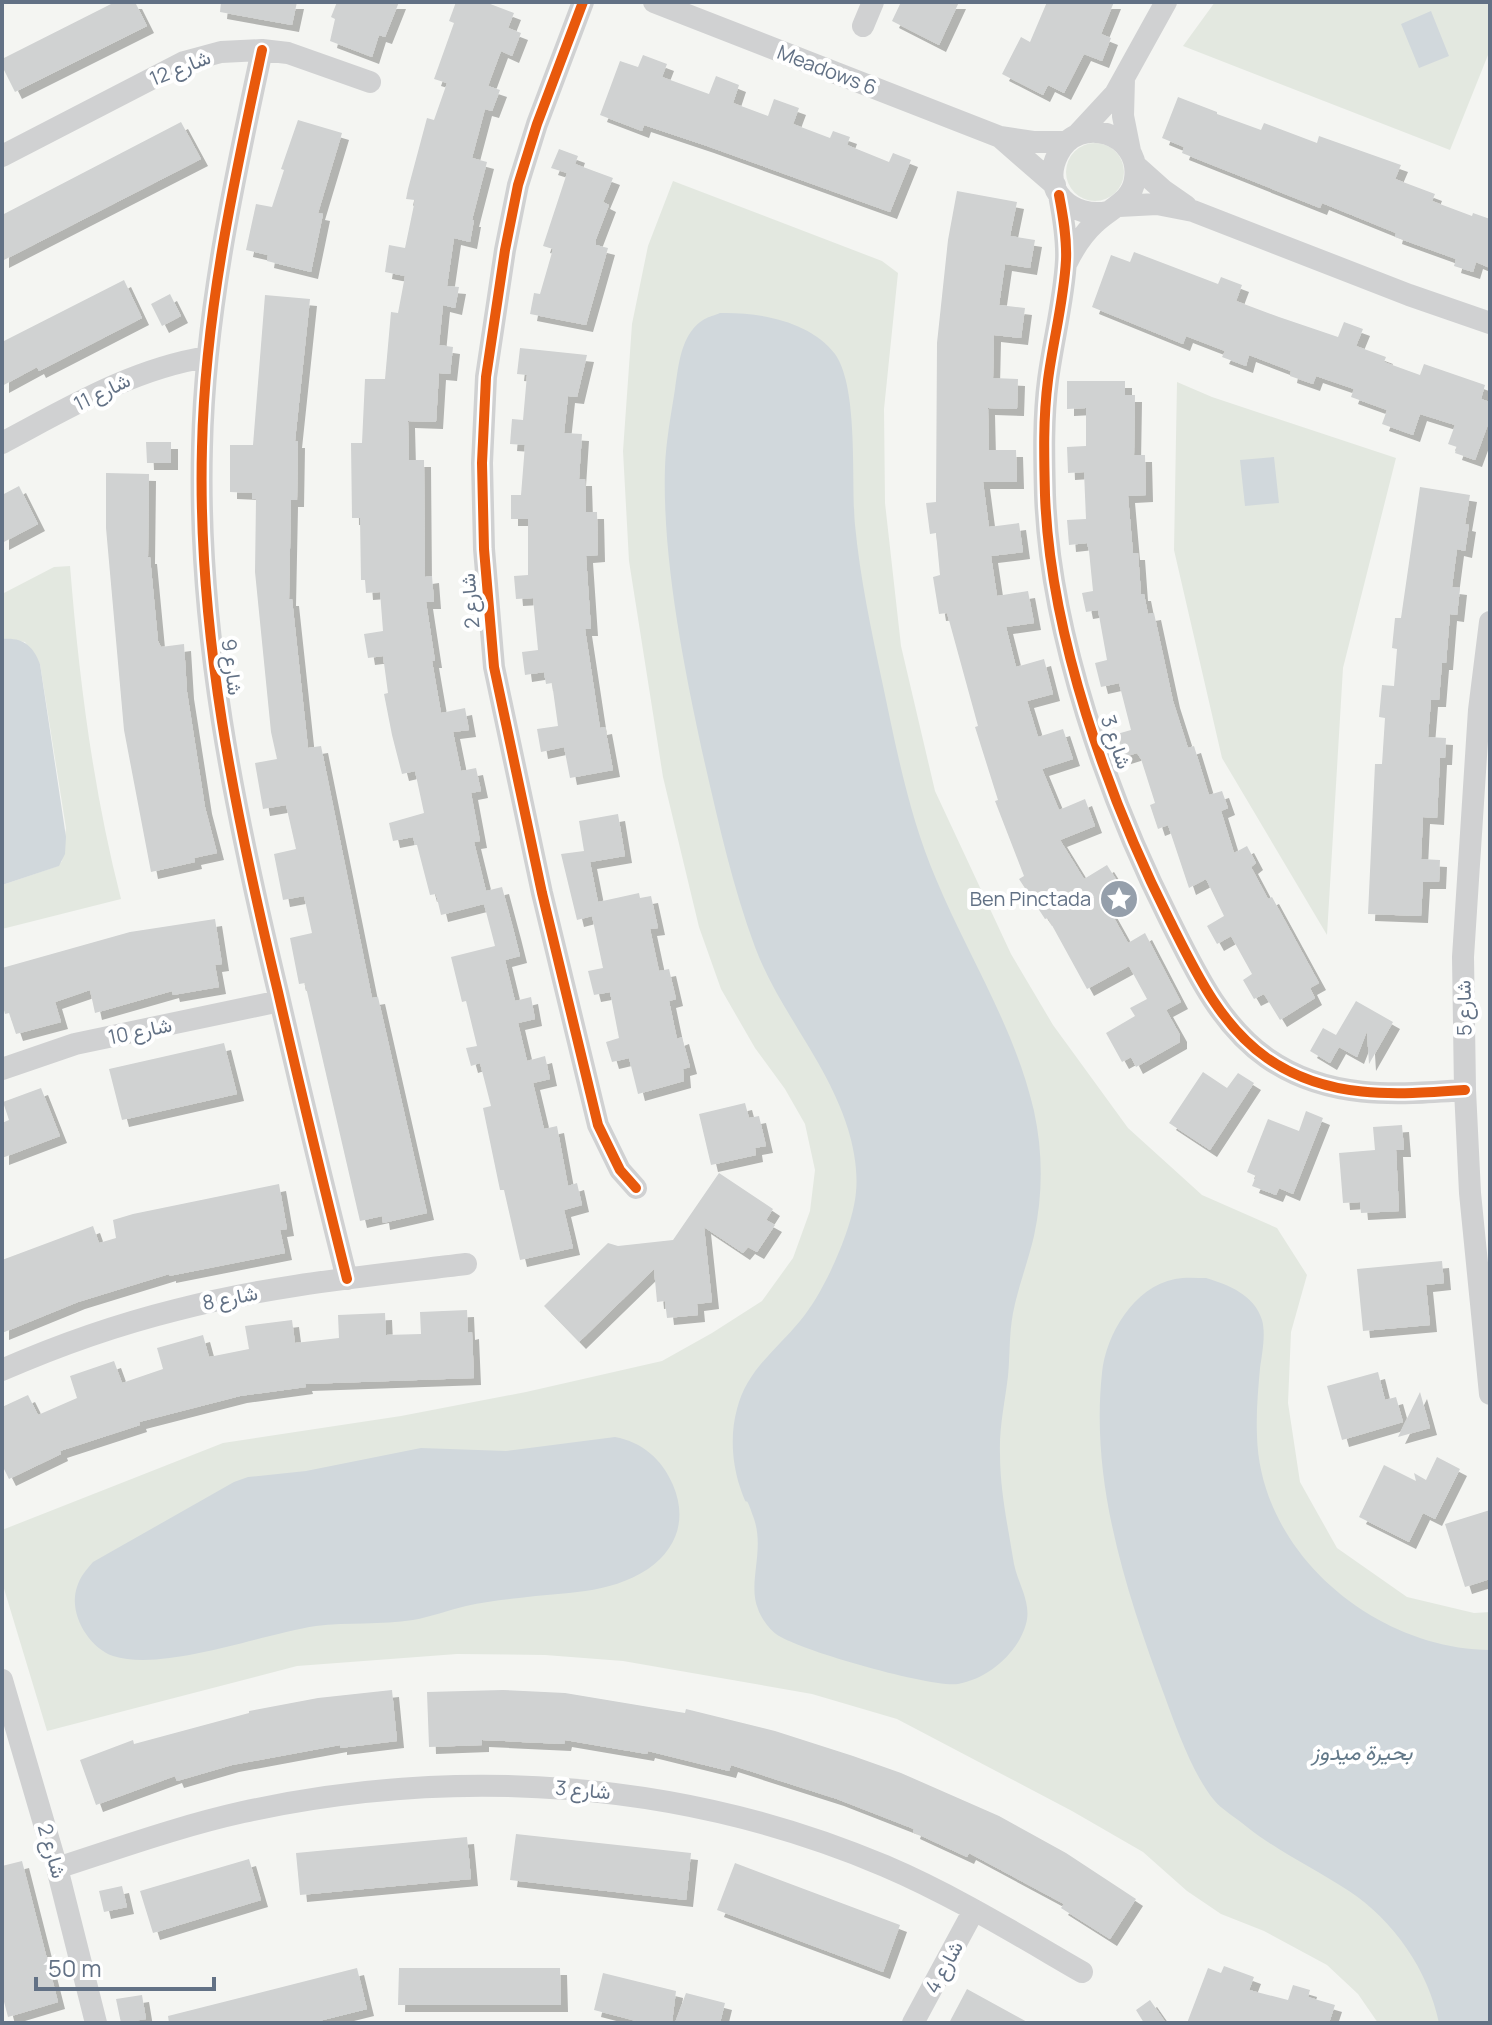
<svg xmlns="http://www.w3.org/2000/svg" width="1492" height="2025" viewBox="0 0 1492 2025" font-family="Manrope,Vazirmatn,sans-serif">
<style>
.green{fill:#e3e8e0}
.water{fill:#d1d8dc}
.building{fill:#d0d2d2;filter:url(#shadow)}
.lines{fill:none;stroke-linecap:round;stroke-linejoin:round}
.minor{stroke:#d0d1d2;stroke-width:22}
.cycleway-casing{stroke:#fff;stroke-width:15}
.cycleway{stroke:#e8590c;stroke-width:10}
.labels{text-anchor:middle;stroke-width:8;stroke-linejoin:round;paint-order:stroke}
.street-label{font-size:20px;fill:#627185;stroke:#fff}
.poi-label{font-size:20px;fill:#627185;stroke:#fff;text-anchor:end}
.water-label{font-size:22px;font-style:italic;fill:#637989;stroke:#fff}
</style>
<defs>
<filter id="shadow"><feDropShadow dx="7" dy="7" stdDeviation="0" flood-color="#0004"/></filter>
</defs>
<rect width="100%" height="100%" fill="#f4f5f2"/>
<path class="green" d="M1215 2H1490V50L1450 150 1183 46Z
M1066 172a29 29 0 1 1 58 0a29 29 0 1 1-58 0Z
M673 181 882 261 898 273 884 409 885 503 901 646 935 791 1011 954 1053 1025 1128 1128 1202 1195 1277 1228 1307 1275 1291 1332 1288 1403 1300 1482 1337 1548 1407 1597 1474 1613 1490 1612V2023H1378L1358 1994 1327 1965 1264 1931 1221 1914 1187 1891 1143 1852 1072 1811 897 1719 812 1694 623 1661 545 1655 457 1654 297 1666 47 1731 2 1582V1530L223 1443 401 1416 526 1392 662 1361 712 1333 762 1301 793 1258 810 1211 815 1170 805 1124 785 1089 755 1048 721 989 699 927 663 777 629 561 623 451 632 324 648 246Z
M1177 382 1212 397 1396 458 1343 668 1327 935 1222 758 1174 550Z
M70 566C79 678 93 790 121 899L2 929V885L58 866 62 861 66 828 40 664 25 642 2 639V594L54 567Z"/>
<path class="water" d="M1431 11 1449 56 1419 68 1401 24Z
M720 313C759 312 810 321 835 354 859 388 851 481 855 525 860 577 871 629 882 681 896 747 909 816 936 879 968 956 1015 1028 1034 1111 1043 1153 1043 1194 1034 1236 1028 1262 1018 1287 1013 1313 1009 1334 1010 1355 1008 1376 1005 1402 999 1427 1000 1454 1000 1491 1008 1527 1014 1564 1018 1584 1032 1603 1026 1624 1018 1653 988 1679 958 1684 932 1688 797 1650 776 1634 769 1629 761 1618 758 1609 747 1583 766 1549 753 1516 743 1486 750 1517 740 1487 732 1463 730 1434 737 1409 747 1370 776 1350 800 1321 824 1293 853 1228 856 1192 858 1171 854 1149 848 1129 828 1063 779 1011 755 947 733 888 719 825 705 764 685 673 662 560 665 467 666 441 671 415 675 389 678 369 680 345 693 329 703 318 707 318 720 313Z
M1274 457 1279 503 1245 506 1240 460Z
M2 639C22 637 33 645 40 664L66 837 65 854 59 866 2 885Z
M1206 1278C1228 1285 1254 1294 1262 1320 1266 1334 1262 1354 1260 1368 1258 1391 1256 1413 1257 1436 1260 1554 1376 1649 1490 1650V2023H1439C1428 1970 1394 1921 1349 1891 1315 1869 1279 1852 1247 1827 1237 1818 1222 1810 1214 1800 1193 1775 1176 1727 1165 1697 1127 1594 1090 1484 1102 1373 1106 1334 1134 1287 1175 1279 1185 1277 1196 1278 1206 1278Z
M615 1437C642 1442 662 1459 673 1485 687 1518 678 1548 648 1569 608 1595 564 1592 519 1598 501 1600 483 1602 466 1606 448 1610 431 1617 413 1620 381 1625 348 1622 316 1626 262 1634 164 1672 113 1656 88 1647 68 1613 77 1587 80 1577 86 1570 93 1562L234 1482 248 1477 306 1471 421 1448 506 1451Z"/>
<path class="building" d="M115 2H135L147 26 15 92 2 66V59Z
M221 2H297L292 25 220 12Z
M337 2H399L385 37 379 35 372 57 330 41 335 19 331 17Z
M456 2H485L514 13 508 28 521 33 512 56 501 51 488 86 500 90 492 111 485 109 472 158 487 162 472 220H474L470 242 454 238 447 286 459 287 455 308 443 305 439 345 453 347 450 374 439 373 436 422 408 421 409 460H424L425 577 432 576 434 602H426L435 661H432L441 713 465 708 469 730 453 732 461 771 476 768 481 791 471 793 480 841 474 842 486 891 502 887 514 932 520 956 505 960 515 1001 531 997 535 1019 518 1023 527 1061 545 1056 550 1079 533 1083 544 1129 557 1126 568 1186 577 1183 582 1205 564 1210 573 1248 520 1260 504 1190H500L483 1108 491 1106 480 1063 471 1066 466 1048 477 1046 466 1001 462 1002 451 957 495 946 484 904 441 915 436 894 430 895 417 845H415L413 837 393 841 389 823 424 813 415 771 402 774 392 735 384 694 388 693 383 656 368 658 364 634 383 631 380 592 366 593 365 580H361L360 518H352L351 443H362L365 379H385L391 312 398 313 405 276 385 272 389 245 405 248 415 200 406 199 408 189 427 118 434 120 447 83 434 79 454 23 449 21Z
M901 2H959L939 45 892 21Z
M1047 2H1114L1101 34 1111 38 1102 61 1084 54 1064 93 1048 85 1043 95 1002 74 1021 37 1030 42Z
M643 55 667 64 662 77 709 94 716 76 739 85 733 103 768 116 774 99 799 108 793 124 830 138 833 131 850 137 847 145 889 162 893 153 911 160 890 212 707 146 644 125 642 131 600 115 620 61 638 67Z
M1178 97 1217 112V114L1261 130 1264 123 1317 143 1319 136 1401 165 1395 179 1435 194 1432 201 1472 216 1473 213 1490 219V268L1476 262 1473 272 1454 266 1456 259 1395 237 1396 233 1322 203 1320 208 1182 153 1184 147 1162 138Z
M298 120 342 133 318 213 323 214 311 272 267 261 268 255 246 250 256 204 272 207 284 170 281 169Z
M181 122 201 159 2 261V215Z
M559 149 578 156 575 164 613 178 603 202 609 205 596 239V245L608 248 586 325 530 314 534 293 540 294 553 249 543 246 567 173 551 168Z
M957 191 1017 202 1010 236 1035 240 1030 268 1005 264 999 305 1025 308 1021 338 994 335 993 378 1018 379 1017 409 988 408 989 450H1016L1017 482H983L989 527 1019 523 1023 552 991 556 997 596 1028 591 1034 623 1006 627 1016 667 1044 659 1053 694 1027 701 1038 737 1063 729 1073 759 1042 769 1059 810 1085 799 1095 826 1060 840 1084 879 1107 865 1122 889 1104 900 1128 943 1145 933 1181 1002 1166 1010 1180 1035V1042L1136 1067 1131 1057 1122 1062 1106 1033 1135 1016 1130 1008 1147 999 1129 966 1087 989 1048 918 1045 919 1019 879 1024 876 995 801 998 800 975 727 978 726 947 613 939 614 933 577 940 575 936 533 930 534 926 503 936 502 937 343 948 240Z
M1134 252 1218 284 1221 277 1242 285 1236 301 1279 317 1338 337 1344 322 1363 329 1356 346 1386 357 1384 362 1420 375 1424 364 1485 385 1481 399 1490 402V419L1475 460 1455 453 1457 447 1448 444 1455 425 1420 414 1413 435 1382 424 1387 410 1351 397 1354 389 1316 376 1313 384 1290 376 1291 371 1249 355 1246 366 1222 357 1225 351 1186 336 1183 344 1092 307 1111 255 1130 262Z
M124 280 142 318 39 371 37 367 2 386V342Z
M170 294 181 316 162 326 151 304Z
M265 295 310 299 295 441H298L297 500H291L289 599H292L308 748 321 746 372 998 378 997 427 1213 383 1223 382 1216 360 1221 305 983 299 984 290 938 312 933 304 896 283 900 274 854 296 849 286 805 263 809 255 763 277 759 271 732 255 572 256 499H252V493L230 492V445H253Z
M520 348 587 355 577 397 568 396 564 433 582 434 579 479H585L586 512H597L598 555 586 556 591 629H585L600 728 605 727 613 770 570 778 564 747 541 752 537 729 558 726 552 683 546 684 544 672 525 675 522 652 538 650 533 598 516 599 514 576 528 575V519H511V495H521L525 445 510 444 512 419 523 420 527 375 517 374Z
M1067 381H1125V395H1135L1134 455H1145L1146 495 1128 496 1133 553H1138L1141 594H1144L1148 614 1154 613 1173 701 1188 748 1194 746 1209 795 1222 791 1228 808 1221 811 1234 853 1247 846 1256 863 1251 867 1268 899 1272 897 1319 983 1310 988 1315 998 1280 1020 1264 994 1254 999 1243 980 1252 974 1231 936 1217 944 1207 926 1224 916 1206 879 1189 888 1168 825 1158 829 1150 805 1155 803 1141 759 1137 753 1124 757 1117 734 1131 730 1119 683 1101 687 1095 663 1107 660 1098 610 1086 612 1082 593 1093 591 1089 551 1087 543 1069 545 1067 520 1086 519 1084 472 1068 473 1067 447 1086 446V408L1067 409Z
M146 442H171V463H147Z
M106 473 149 474 148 557H150L158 641 161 647 184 644 187 692 205 807 217 853 194 858 195 862 151 872 124 730 106 528Z
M19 486 38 524 2 543V495Z
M1420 487 1470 495 1465 524 1469 525 1465 551 1457 549 1452 587 1460 588 1457 615 1450 614 1446 663H1442L1439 700H1431L1428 737 1446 738 1445 758H1440L1437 818 1423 817 1421 859 1440 860 1439 882H1423L1421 916 1368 914 1375 764H1382L1385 718 1379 717 1382 685 1394 686 1397 649 1392 648 1395 618H1401Z
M618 814 625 856 590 862 598 902 639 893 640 898 651 896 658 928 650 929 659 971 669 969 676 999 669 1001 677 1039 682 1037 690 1067 683 1069 684 1081 638 1094 629 1058 612 1062 606 1042 619 1038 610 992 594 995 588 971 603 968 592 916 577 920 561 854 584 851 579 821Z
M215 919 222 964 215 965 219 987 173 995 172 991 95 1013 90 990 55 1002 61 1022 16 1034 9 1013 5 1014 2 1002V968L130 932Z
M1356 1001 1393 1022 1369 1064 1367 1031 1357 1057 1339 1047 1330 1063 1310 1051 1323 1028 1336 1035Z
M224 1043 237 1094 122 1120 109 1069Z
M1203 1072 1227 1088 1238 1073 1254 1083 1210 1150 1169 1123Z
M41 1088 60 1136 2 1158V1123L9 1120 3 1102Z
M745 1103 749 1118 759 1116 766 1146 755 1148 756 1155 711 1165 699 1114Z
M1306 1111 1323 1118 1293 1194 1279 1188 1276 1195 1252 1186 1256 1176 1247 1172 1268 1119 1299 1131Z
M1402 1125 1404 1150H1396L1399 1211 1361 1213 1360 1202 1343 1203 1339 1153 1375 1150 1373 1127Z
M719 1173 773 1209 766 1220 775 1225 757 1252 748 1247 743 1253 704 1227 712 1302 697 1304 698 1315 667 1318 665 1301 657 1302 654 1269 579 1342 544 1306 608 1243 618 1246 673 1240Z
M279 1184 287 1229 280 1230 285 1253 169 1276V1274L78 1302 2 1333V1260L93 1226 99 1243 116 1238 113 1220 133 1214Z
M1442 1261 1444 1283 1426 1285 1430 1325 1363 1331 1357 1269Z
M467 1310 468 1333 472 1332 474 1378 305 1384 306 1387 240 1396 139 1422 140 1425 60 1451 61 1454 9 1479 2 1465V1407L28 1395 38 1415 77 1398 70 1376 114 1361 122 1383 163 1369 157 1348 203 1335 209 1357 249 1349 245 1326 292 1320 295 1343 339 1338 338 1315 385 1313 386 1335 421 1334 420 1312Z
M1378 1372 1385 1400 1396 1397 1403 1422 1342 1440 1327 1386Z
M1420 1392 1430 1428 1398 1437Z
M1437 1457 1460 1469 1435 1519 1423 1513 1409 1542 1359 1517 1384 1465 1416 1481 1414 1473 1426 1480Z
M1490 1510V1579L1465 1587 1445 1524Z
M392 1690 397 1741 340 1748V1745L232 1765 177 1781 175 1776 96 1805 80 1760 133 1740 134 1744 249 1713V1711L318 1698Z
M503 1690 565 1693 685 1713 686 1709 775 1731 853 1756 901 1773 999 1816 1066 1853 1136 1899 1110 1939 1061 1908 1064 1904 969 1853 967 1857 913 1832 914 1829 837 1799 731 1765 729 1771 648 1751 647 1754 565 1740 564 1744 482 1740V1745L429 1747 427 1692Z
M516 1834 691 1853 686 1900 510 1880Z
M467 1837 471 1879 300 1895 296 1853Z
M249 1859 261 1900 153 1933 140 1891Z
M22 1861 58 2002 8 2017 2 1994V1866Z
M735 1863 900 1925 883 1972 717 1910Z
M122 1886 127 1907 104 1912 99 1891Z
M1224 1966 1254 1977 1249 1990 1288 2000 1293 1985 1310 1990 1308 1997 1335 2005 1329 2023H1187L1208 1968 1221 1973Z
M357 1968 367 2009 311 2023H169L168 2016Z
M399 1968H560L561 2005H398Z
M603 1973 676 1991 672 2023H644L594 2010Z
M967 1989 1029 2023H949Z
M686 1993 725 2003 720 2023H675Z
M142 1995 146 2019 121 2023 116 1999Z
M1150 2000 1166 2023H1144L1136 2010Z"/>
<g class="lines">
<path class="minor" d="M583 2 537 124 518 185 505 250 486 377 482 463 484 549 494 667 542 893 598 1125 620 1170 636 1188
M654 2 1000 137 1033 142H1066
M863 26 873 2
M262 50C234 181 205 312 202 447 197 632 235 813 278 992 300 1088 323 1183 347 1279
M1124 79 1123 116 1130 151
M1077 135 1115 94 1166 2
M1001 138 1055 185
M2 156 184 62 221 52 262 50 288 53 370 82
M1135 165 1163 190 1186 206
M1059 195C1063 216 1067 238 1066 260 1064 300 1053 341 1048 380 1043 418 1044 457 1045 495 1050 634 1108 798 1170 921 1195 971 1220 1025 1267 1058 1327 1100 1395 1095 1465 1090
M1119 206 1157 204 1193 211 1409 295 1490 323
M1067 262C1074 248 1083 234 1095 223 1110 208 1132 202 1135 179 1142 133 1078 113 1058 154 1039 191 1073 219 1108 212
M2 443C68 408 132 369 207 357
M1490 622 1479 710 1463 957 1465 1090 1470 1193 1490 1394
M2 1069 75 1044 280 1001
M2 1370C59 1345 116 1325 176 1310 271 1285 369 1276 466 1264
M2 1680 57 1868 96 2023
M57 1868C119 1848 180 1826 243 1812 457 1765 682 1780 885 1866 953 1895 1018 1935 1082 1972
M913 2023 974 1910"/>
<g class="cycleway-casing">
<path id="cycleway" d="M583 2 537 124 518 185 505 250 486 377 482 463 484 549 494 667 542 893 598 1125 620 1170 636 1188
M262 50C234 181 205 312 202 447 197 632 235 813 278 992 300 1088 323 1183 347 1279
M1059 195C1063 216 1067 238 1066 260 1064 300 1053 341 1048 380 1043 418 1044 457 1045 495 1050 634 1108 798 1170 921 1195 971 1220 1025 1267 1058 1327 1100 1395 1095 1465 1090"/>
</g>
<use href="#cycleway" class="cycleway"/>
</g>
<defs>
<g id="sight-disc" transform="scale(2)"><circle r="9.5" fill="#959fab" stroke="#fff"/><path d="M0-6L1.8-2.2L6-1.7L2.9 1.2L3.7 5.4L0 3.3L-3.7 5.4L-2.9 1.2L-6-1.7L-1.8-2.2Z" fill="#fff"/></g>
</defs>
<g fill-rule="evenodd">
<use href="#sight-disc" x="1119" y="899"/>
</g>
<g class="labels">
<g class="street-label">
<text transform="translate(180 68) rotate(-22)" y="7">شارع 12</text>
<text transform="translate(827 70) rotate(21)" y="7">Meadows 6</text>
<text transform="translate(102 392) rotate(-26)" y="7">شارع 11</text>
<text transform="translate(470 601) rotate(-95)" y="7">شارع 2</text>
<text transform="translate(232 667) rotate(83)" y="7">شارع 9</text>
<text transform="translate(1116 742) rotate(71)" y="7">شارع 3</text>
<text transform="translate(1464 1008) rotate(-91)" y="7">شارع 5</text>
<text transform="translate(140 1031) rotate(-12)" y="7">شارع 10</text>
<text transform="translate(230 1298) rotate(-11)" y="7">شارع 8</text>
<text transform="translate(583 1790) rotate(5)" y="7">شارع 3</text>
<text transform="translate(52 1851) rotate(74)" y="7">شارع 2</text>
<text transform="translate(944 1967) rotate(-61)" y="7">شارع 4</text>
</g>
<g class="poi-label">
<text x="1091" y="906">Ben Pinctada</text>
</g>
<g class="water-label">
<text x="1362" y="1760">بحيرة ميدوز</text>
</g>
</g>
<rect width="1492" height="2025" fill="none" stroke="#627185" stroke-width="8"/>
<path d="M36 1977v12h178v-12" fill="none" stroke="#627185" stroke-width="4"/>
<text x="48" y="1977" font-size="24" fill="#627185" stroke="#ffffff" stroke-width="6" paint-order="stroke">50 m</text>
</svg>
